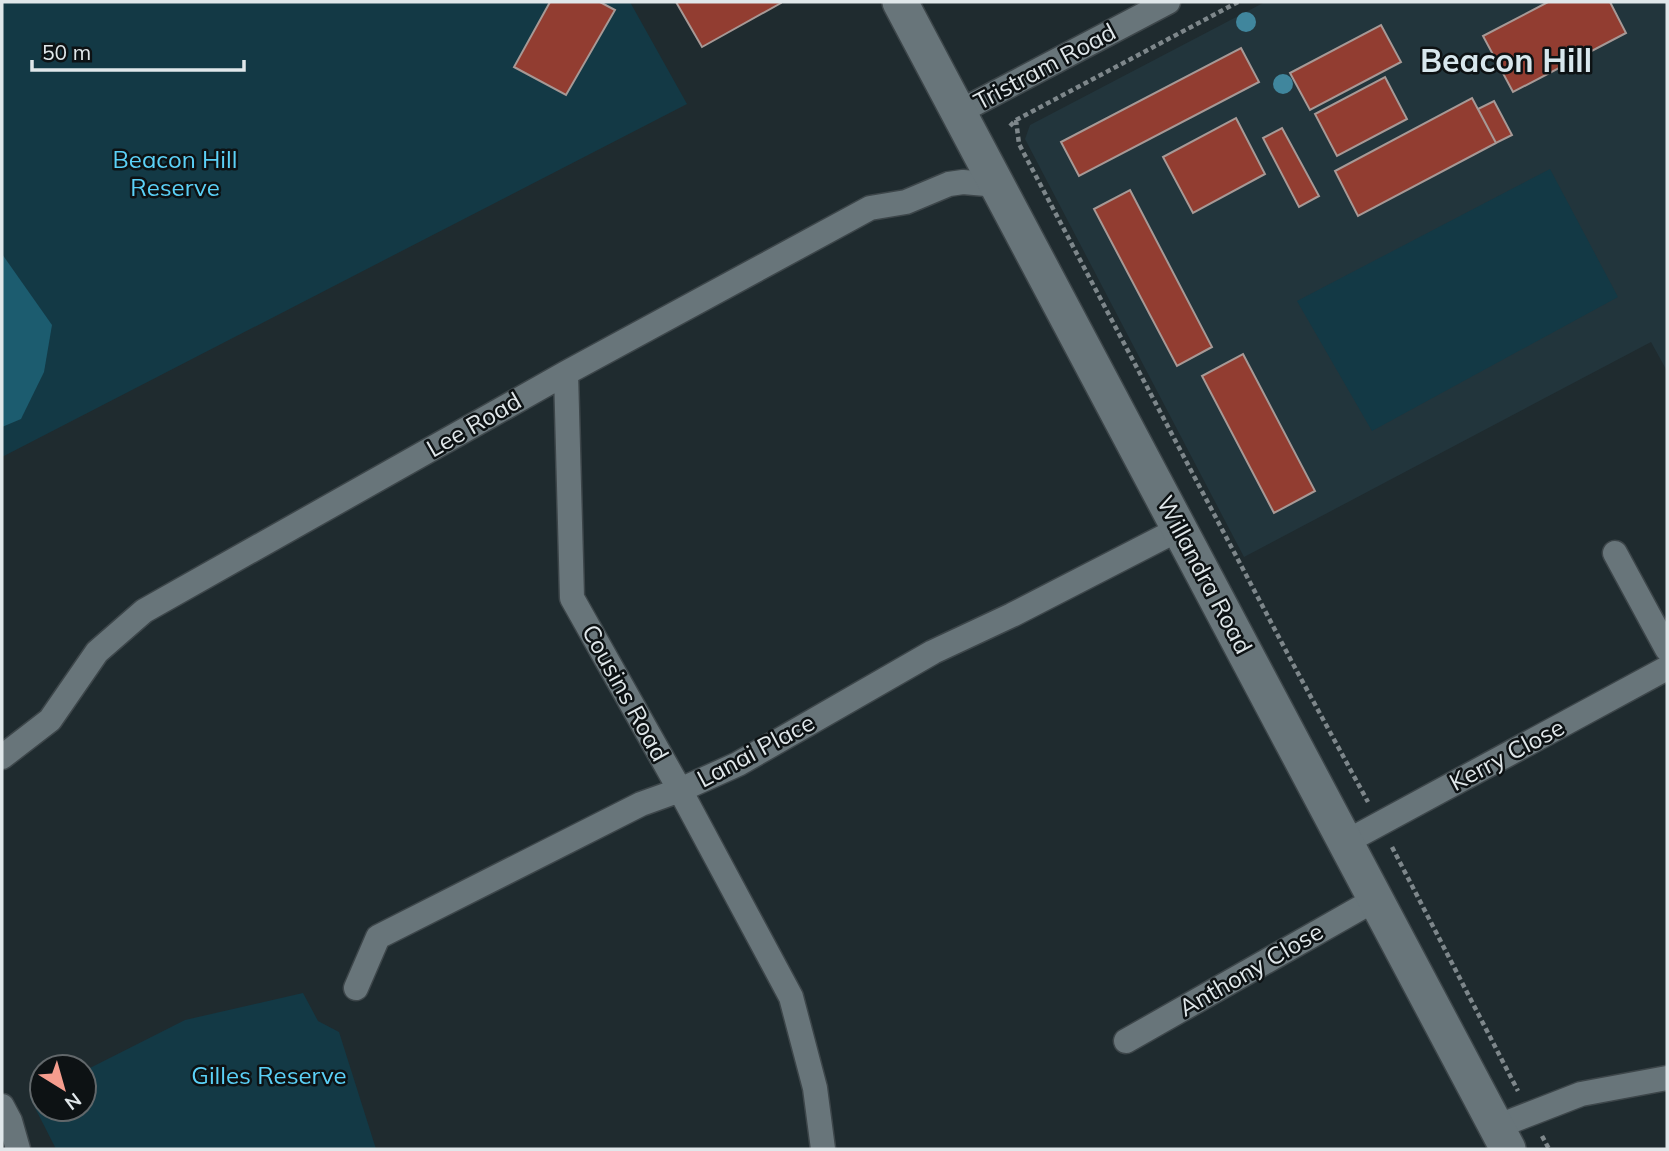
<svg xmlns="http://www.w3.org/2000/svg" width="1669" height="1151" viewBox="0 0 1669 1151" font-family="Mulish,sans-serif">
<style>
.built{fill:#22353c}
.green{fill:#133945}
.forest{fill:#1c5c6f}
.building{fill:#923d31;stroke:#a79996;stroke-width:2}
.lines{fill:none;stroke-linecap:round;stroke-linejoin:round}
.minor-casing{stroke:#3d464a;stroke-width:27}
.secondary-casing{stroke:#3d464a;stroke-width:38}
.path{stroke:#7e878b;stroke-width:4.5;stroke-dasharray:5 3.5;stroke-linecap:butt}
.minor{stroke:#68757a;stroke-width:24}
.secondary{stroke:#68757a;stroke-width:35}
.tree{fill:#40869d}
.labels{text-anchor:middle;stroke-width:5;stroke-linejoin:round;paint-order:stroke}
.street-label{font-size:24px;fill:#e0e7ea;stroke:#0d1214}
.park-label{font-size:24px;fill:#5bd1f7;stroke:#0d1214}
.district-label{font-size:32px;font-weight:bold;fill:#d8e7ed;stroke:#0d1214}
</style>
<rect width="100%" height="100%" fill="#1f2b2f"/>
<path class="built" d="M1265 2H1667V371L1651 342 1244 557 1025 139 1030 125Z"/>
<path class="green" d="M2 2H630L687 104 2 457Z
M1550 169 1618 297 1372 431 1297 301Z
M303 993 318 1021 339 1032 376 1149H56L30 1098 42 1092V1109H84V1071L185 1020Z"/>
<path class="forest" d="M2 254 52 325 44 372 21 419 2 427Z"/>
<path class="building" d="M550 2H600L615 10 566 95 514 67Z
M676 2H781V3L702 47Z
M1548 2H1610L1626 33 1513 92 1483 36Z
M1381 25 1401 62 1310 110 1290 73Z
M1241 48 1259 82 1079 176 1061 142Z
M1385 77 1407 119 1337 156 1315 114Z
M1472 98 1496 143 1358 216 1335 171Z
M1494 101 1512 135 1496 143 1478 109Z
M1236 118 1265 174 1193 213 1163 157Z
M1282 128 1319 196 1299 207 1263 138Z
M1130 190 1212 347 1177 366 1094 209Z
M1243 354 1315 491 1274 513 1202 376Z"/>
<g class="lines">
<g class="minor-casing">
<path id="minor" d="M959 112 1168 2
M566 373 572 598 680 790 791 997 815 1088 823 1149
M1615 553 1667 649
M2 757 50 720 97 652 144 611 566 373 870 208 906 202 949 184 963 182 998 185
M1346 842 1667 668
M356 988 378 937 641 804 680 790 738 764 933 652 1012 615 1179 529
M1126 1041 1376 899
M2 1106 10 1121 18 1149
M1496 1127 1581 1094 1667 1078"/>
</g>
<g class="secondary-casing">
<path id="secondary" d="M900 2 1508 1149"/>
</g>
<path class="path" d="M1016 120 1019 144 1293 664 1368 802
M1010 126 1016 120 1238 2
M1392 847 1518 1091
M1542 1136 1549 1149"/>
<use href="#minor" class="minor"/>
<use href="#secondary" class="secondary"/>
</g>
<g class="tree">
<circle cx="1246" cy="22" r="10"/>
<circle cx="1283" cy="84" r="10"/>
</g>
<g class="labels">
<g class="street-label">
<text transform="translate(1045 67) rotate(-28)" y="8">Tristram Road</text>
<text transform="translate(474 425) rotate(-30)" y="8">Lee Road</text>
<text transform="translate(1204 575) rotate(62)" y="8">Willandra Road</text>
<text transform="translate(625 693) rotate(61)" y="8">Cousins Road</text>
<text transform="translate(756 751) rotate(-28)" y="8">Lanai Place</text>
<text transform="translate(1507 755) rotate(-28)" y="8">Kerry Close</text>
<text transform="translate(1251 970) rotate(-30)" y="8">Anthony Close</text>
</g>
<g class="park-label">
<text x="175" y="168">Beacon Hill<tspan x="175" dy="28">Reserve</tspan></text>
<text x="269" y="1084">Gilles Reserve</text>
</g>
<g class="district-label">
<text x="1506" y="72">Beacon Hill</text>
</g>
</g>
<rect width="1669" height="1151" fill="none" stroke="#e0e7ea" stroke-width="7"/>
<g transform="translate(63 1088) rotate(143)"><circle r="33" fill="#0d1214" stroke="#61676a" stroke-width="2"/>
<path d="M0-5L12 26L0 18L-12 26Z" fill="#f59d8e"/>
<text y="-10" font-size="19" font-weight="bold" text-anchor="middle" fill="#e0e7ea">N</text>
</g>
<path d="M32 60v10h212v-10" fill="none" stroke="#e0e7ea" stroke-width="3.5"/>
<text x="42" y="60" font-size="21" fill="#e0e7ea" stroke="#0d1214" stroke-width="5" paint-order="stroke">50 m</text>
</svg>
